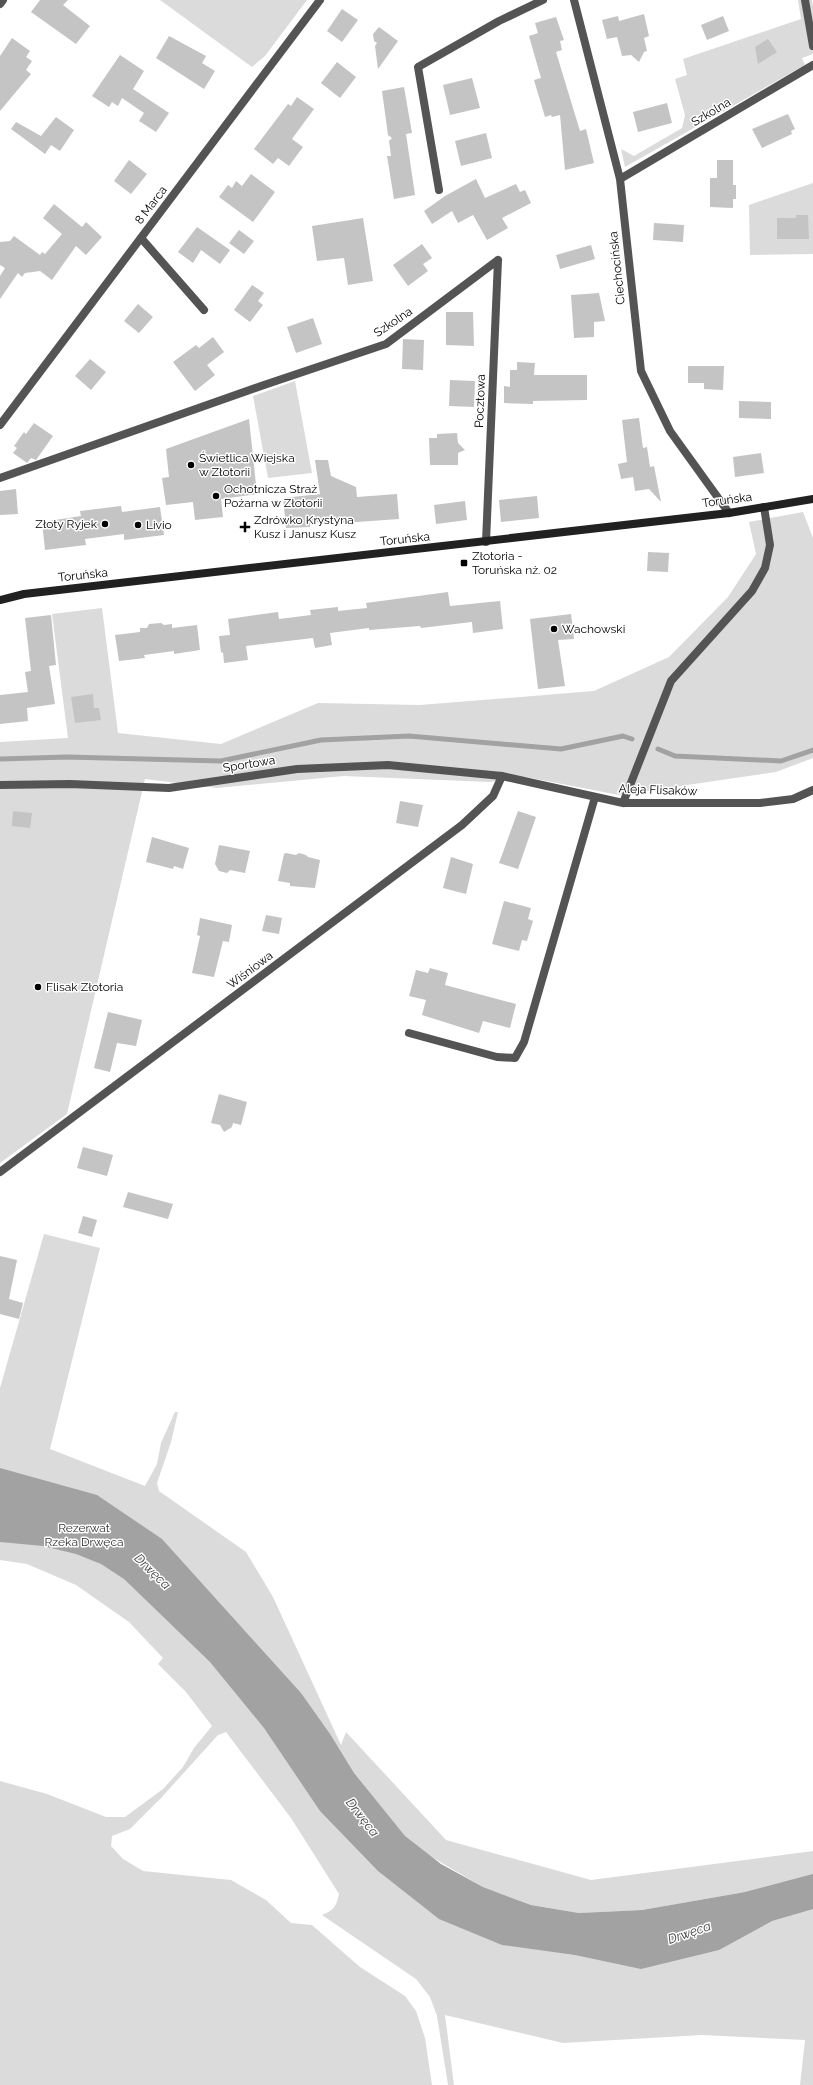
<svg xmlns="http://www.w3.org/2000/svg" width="813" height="2085" viewBox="0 0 813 2085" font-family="Raleway,sans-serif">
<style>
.green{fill:#dbdbdb;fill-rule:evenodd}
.water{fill:#a2a2a2}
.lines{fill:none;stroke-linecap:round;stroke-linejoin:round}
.stream{stroke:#a2a2a2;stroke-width:5}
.building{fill:#c4c4c4}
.minor{stroke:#545454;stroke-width:8}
.tertiary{stroke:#545454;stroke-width:8}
.secondary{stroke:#212121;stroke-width:8}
.poi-dot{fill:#000;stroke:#fff;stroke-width:1.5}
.labels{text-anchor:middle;stroke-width:3;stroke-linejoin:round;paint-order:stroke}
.street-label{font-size:12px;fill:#000;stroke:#fff}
.poi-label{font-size:12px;fill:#000;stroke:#fff;text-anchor:start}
.park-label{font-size:12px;fill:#323232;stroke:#fff}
.water-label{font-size:13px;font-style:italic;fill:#434343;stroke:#fff}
</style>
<rect width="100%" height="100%" fill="#fff"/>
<path class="green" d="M160 0H307L265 56 252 67Z
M798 0H812L813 7V54L802 58 805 65 625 167 621 149 634 156 682 128 685 115 675 79 687 75 683 59 801 19Z
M813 183V254L750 255 749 205Z
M295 381 312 473 268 478 253 396Z
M803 512 813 538V758L776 772 619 795 526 777 490 782 344 776 217 788 145 779 67 1114 0 1163V742L68 738 52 614 102 608 118 733 221 744 318 703 420 705 594 691 669 657 728 597 756 554 749 522Z
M44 1234 100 1248 50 1449 145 1486 157 1464 161 1443 175 1412H178L171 1442 157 1483 159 1491 246 1552 273 1597 341 1745 346 1732 446 1840 591 1880 813 1851V2085H800L805 2040 702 2035 563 2043 445 2015 454 2085H448L437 2016 430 1997 416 1979 322 1915C334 1910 336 1907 339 1894L291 1818 226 1732 218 1735 161 1798 130 1829 112 1836 111 1846 123 1859 143 1871 231 1880 266 1900 291 1923 312 1925 360 1967 405 1996 416 2011 425 2038 432 2085H0V1781L47 1794 106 1817H125L163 1789 183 1767 194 1748 212 1726 186 1692 158 1664 163 1658 129 1622 76 1585 27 1564 0 1560V1388ZM430 1856 483 1887 531 1905 579 1913 642 1910 745 1892 776 1884 622 1924 503 1908 462 1883Z"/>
<path class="water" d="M0 1468 97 1495 162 1539 301 1693 330 1734 354 1773 405 1836 441 1864 483 1887 531 1905 579 1913 642 1910 745 1892 813 1874V1909L772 1921 719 1950 641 1969 575 1955 502 1945 439 1919 378 1871 320 1811 264 1728 210 1662 124 1579 101 1564 76 1554 43 1546 0 1542Z"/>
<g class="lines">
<path class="stream" d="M658 749 675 756 781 761 813 750
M0 759 67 757 221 761 321 740 409 736 561 749 623 736 632 739"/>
</g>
<path class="building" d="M40 0H68L63 5 90 26 76 44 31 12Z
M342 9 358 20 342 42 327 31Z
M644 14 649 36 644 38 647 51 644 52 639 62 631 55 622 56 617 37 607 39 602 20 618 16 619 21Z
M723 16 729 31 707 40 701 25Z
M556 17 564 40 560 41 562 50 556 52 580 131 586 129 594 163 565 170 560 115 552 117 551 115 545 117 534 80 541 78 529 36 538 33 535 23Z
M379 27 398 41 378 69 375 46 377 43 374 41 373 34Z
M169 36 206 56 202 63 215 71 204 89 156 58Z
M12 38 30 51 26 57 32 61 26 70 31 74 0 111V56Z
M768 39 777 52 758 64 755 47Z
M120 55 144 71 133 89 169 113 156 132 139 121 144 113 122 98 118 106 112 102 109 107 92 96Z
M337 62 356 77 340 98 321 83Z
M472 78 480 108 450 115 443 85Z
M404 87 412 133 406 134 415 195 394 199 387 156H391L389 141 392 138 388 135 382 91Z
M297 97 314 109 292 139 303 147 289 166 278 158 273 164 254 149 288 104 291 106Z
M667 103 672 123 638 132 633 112Z
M788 114 795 129 791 131 792 134 762 148 752 129Z
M56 117 74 130 60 151 51 145 45 154 11 129 16 122 41 136Z
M486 133 492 158 461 166 455 141Z
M129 160 147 174 131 194 114 181Z
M717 160H733V185H736V199H733V208L710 207V178H717Z
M251 174 275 192 253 222 219 197 228 185 232 188 236 181 242 186Z
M476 179 485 198 516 184 520 192 525 190 531 203 502 218 508 228 487 240 473 215 458 223 452 211 432 224 424 211 445 196Z
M54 204 82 227 86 222 102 237 86 255 76 246 52 280 40 271 25 273 22 277 18 273 0 299V276L5 268 0 265V242L10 241 14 236 40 255 42 252 45 254 62 234 43 218Z
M796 215H808L809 239H777V218H796Z
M363 218 373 281 348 285 344 258 317 261 312 226Z
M654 223 684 225 683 242 653 240Z
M197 227 230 250 220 264 201 250 193 263 178 252Z
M239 230 254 241 244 254 229 243Z
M422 244 432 258 423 264 428 271 408 286 393 265Z
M591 245 595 259 560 269 556 255Z
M252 285 264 293 258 301 263 305 250 322 234 310Z
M599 293 605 321 594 322V337L574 338 571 295Z
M138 304 153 317 139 333 124 321Z
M446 312H473L474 346 446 345Z
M313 318 322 344 296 353 287 327Z
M213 337 224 352 207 365 215 375 195 391 173 362 196 345 199 348Z
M403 339 424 340 423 370 402 369Z
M90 359 106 372 91 390 75 376Z
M517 362 535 363 534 375H587V400L533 401V404L504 403V386L510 387V370H517Z
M688 366H724L723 390 704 389V383H688Z
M450 380 475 381 474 407 449 406Z
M739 401 771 402V419L739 418Z
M639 418 643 448 647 447 650 467 654 466 661 502 649 489 635 491 633 477 621 479 618 464 627 462 622 420Z
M249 419 257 494 221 499 223 517 195 520 193 502 166 505 162 478 169 477 166 449Z
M34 423 53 436 36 460 31 458 27 463 13 453 17 448 14 446 24 432 26 434Z
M457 433 458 443 465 450 458 453V465H430L429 438H437V434Z
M761 453 764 473 735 477 733 457Z
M315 460H328L331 476 356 487 357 497 397 494 399 519 343 523 342 520 310 523V527L286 528 283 498 320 494Z
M16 489 18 514 0 515V491Z
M537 496 539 518 501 522 499 500Z
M465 501 467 520 436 524 434 505Z
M121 506 122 512 160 507 164 535 124 540V534L85 539 86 545 45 550 42 522 81 516 80 511Z
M648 552 669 553 668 572 647 571Z
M448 592 450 606 500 601 503 629 473 633 472 622 421 628 420 626 369 630V628L330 633 332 645 315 648 313 638 246 646 248 660 224 663 223 652 221 653 219 636 230 635 228 619 278 612 279 619 311 615 310 610 338 607V611L367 608 366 603Z
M571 614 574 639 558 640 565 686 538 689 530 619Z
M51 615 56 665 49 666 55 704 27 708 28 721 0 724V695L28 692 25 672 31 671 25 618Z
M161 623 164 625 172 624V628L197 625 200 650 174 654V651L144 655 145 658 119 661 115 635 140 632V628H147L149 624Z
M93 694 94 708H99L101 720 75 723 71 697Z
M400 801 423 805 418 827 396 823Z
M13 811 32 813 30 828 12 826Z
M518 811 536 817 518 869 499 863Z
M152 837 189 848 183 869 174 866 173 869 146 862Z
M219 845 250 851 245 873 230 870 227 873 219 871 215 864Z
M286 853 296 855 299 853 306 855 308 857 320 860 315 888 290 886V883L278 881 284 854Z
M451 857 473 864 466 894 443 888Z
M504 901 531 908 528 919 533 921 527 941 522 940 519 951 492 944Z
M266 915 282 918 279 934 262 931Z
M200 918 232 925 229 942 223 941 214 977 192 973 200 936 197 935Z
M430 968 448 973 445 985 516 1004 510 1028 483 1021 479 1033 422 1015 426 1000 409 996 416 970 428 973Z
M108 1012 142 1020 136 1046 117 1043 110 1072 94 1068Z
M219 1094 247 1102 241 1125 233 1123 232 1127 224 1132 220 1125 211 1123Z
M83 1147 113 1155 107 1176 77 1168Z
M128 1192 173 1204 168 1219 123 1207Z
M83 1216 97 1220 92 1237 78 1233Z
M0 1256 17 1260 9 1299 23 1303 19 1319 0 1314Z"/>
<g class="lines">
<path class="minor" d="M574 0 620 179 641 371 670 431 729 513
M805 0 813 46
M0 4 3 0
M620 179 813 65
M439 190 418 67 499 21 543 0
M141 238 204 310
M0 478 264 385 386 344 498 260
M486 542 498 260
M0 785 70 784 169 788 297 769 388 765 502 776 623 803H760L793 799 813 790
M623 803 671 681 752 591 765 568 770 545 764 507
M409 1033 497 1057 515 1058 524 1042 595 797
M0 1172 462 825 493 796 502 776"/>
<path class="tertiary" d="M0 425 320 0"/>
<path class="secondary" d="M0 600 24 594 729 513 813 499"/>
</g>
<g class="poi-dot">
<circle cx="191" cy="465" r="4"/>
<circle cx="216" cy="496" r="4"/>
<circle cx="105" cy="524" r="4"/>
<circle cx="138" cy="525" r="4"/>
<path d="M243 521h4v4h4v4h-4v4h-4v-4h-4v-4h4z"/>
<rect x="460" y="559" width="8" height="8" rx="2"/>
<circle cx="554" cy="629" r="4"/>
<circle cx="38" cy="987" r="4"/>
</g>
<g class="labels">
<g class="street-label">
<text transform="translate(711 112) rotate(-31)" y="4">Szkolna</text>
<text transform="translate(151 205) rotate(-53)" y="4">8 Marca</text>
<text transform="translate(617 268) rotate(-96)" y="4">Ciechocińska</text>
<text transform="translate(393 322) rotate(-34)" y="4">Szkolna</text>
<text transform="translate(480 401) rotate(-88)" y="4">Pocztowa</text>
<text transform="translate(727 500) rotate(-8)" y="4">Toruńska</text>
<text transform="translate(405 539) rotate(-6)" y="4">Toruńska</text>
<text transform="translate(83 575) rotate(-6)" y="4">Toruńska</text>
<text transform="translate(249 764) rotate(-9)" y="4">Sportowa</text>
<text transform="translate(658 790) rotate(2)" y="4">Aleja Flisaków</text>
<text transform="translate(250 970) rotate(-37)" y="4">Wiśniowa</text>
</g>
<g class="poi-label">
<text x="199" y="462">Świetlica Wiejska<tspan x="199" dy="14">w Złotorii</tspan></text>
<text x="224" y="493">Ochotnicza Straż<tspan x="224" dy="14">Pożarna w Złotorii</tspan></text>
<text x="254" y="524">Zdrówko Krystyna<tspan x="254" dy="14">Kusz i Janusz Kusz</tspan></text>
<text x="97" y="528" text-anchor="end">Złoty Ryjek</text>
<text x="146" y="529">Livio</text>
<text x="472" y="560">Złotoria -<tspan x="472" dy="14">Toruńska nż. 02</tspan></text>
<text x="562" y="633">Wachowski</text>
<text x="46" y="991">Flisak Złotoria</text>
</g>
<g class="park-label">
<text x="84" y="1532">Rezerwat<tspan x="84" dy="14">Rzeka Drwęca</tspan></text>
</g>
<g class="water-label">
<text transform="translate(153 1571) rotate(44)" y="5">Drwęca</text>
<text transform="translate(363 1817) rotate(52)" y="5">Drwęca</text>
<text transform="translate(689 1932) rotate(-19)" y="5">Drwęca</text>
</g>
</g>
</svg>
